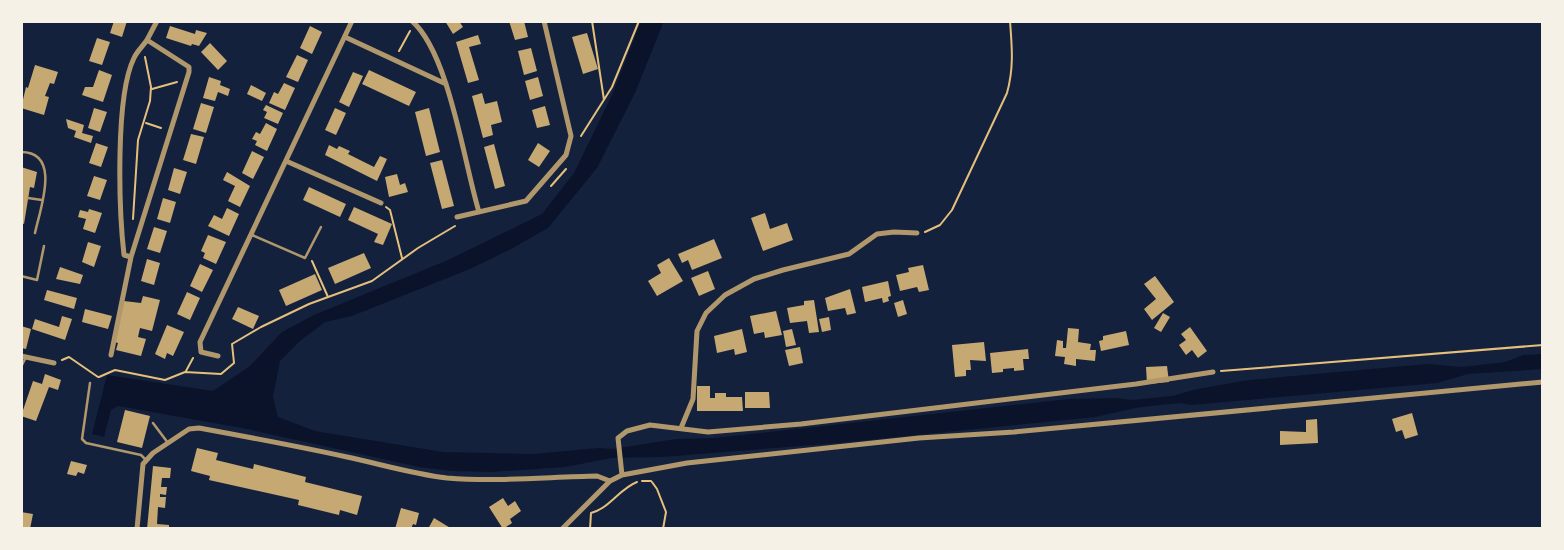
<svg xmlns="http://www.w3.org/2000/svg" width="1564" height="550" viewBox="0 0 1564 550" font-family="'Zilla Slab',serif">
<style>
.water{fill:#0b132b}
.building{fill:#c6a872}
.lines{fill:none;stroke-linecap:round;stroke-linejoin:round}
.path{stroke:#e5c07b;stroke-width:2}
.service{stroke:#b1986c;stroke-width:2.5}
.minor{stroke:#b1986c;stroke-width:5}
</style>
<rect width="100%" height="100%" fill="#14213d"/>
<path class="water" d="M641 21H664L635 93 597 168 548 228 511 249 470 269 352 316 325 322 300 341 280 361 273 397 278 417 315 431 443 452 532 454 598 448 612 449 676 439 714 438 1069 399 1116 398 1131 400 1172 396 1197 389 1249 380 1427 364 1462 367 1505 362 1523 355 1543 354V369L1468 374 1437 383 1192 405 1180 403 1141 407 1095 417 838 443 662 457 612 458 565 467 492 472 451 471 419 467 242 428 118 406 111 410 104 437 92 434 107 375 213 391 250 366 282 332 314 315 448 260 542 214 574 173 612 95Z"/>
<path class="building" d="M114 21H127L122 37 110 33Z
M445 21H459L463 27 453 34Z
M509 21H524L528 37 515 40Z
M170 26 195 34 196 30 207 33 199 46 192 44 191 46 166 38Z
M310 26 322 32 312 54 300 48Z
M587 33 598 69 583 74 572 37Z
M478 35 481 44 469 47 479 80 468 83 456 42Z
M97 38 110 42 102 65 89 61Z
M210 43 227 61 218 70 201 52Z
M531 48 537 71 524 75 518 51Z
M297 55 308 60 298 82 286 77Z
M35 65 58 72 54 84 50 83 45 96 49 97 44 115 21 108 26 87 28 88Z
M99 70 112 75 103 102 82 95 85 87H93Z
M369 70 416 92 409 106 362 84Z
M353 72 363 76 349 107 339 102Z
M209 77 221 81 220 85 230 89 228 96 218 92 215 101 203 98Z
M538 77 543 96 530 100 525 81Z
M284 83 295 88 285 110 269 103 274 92 278 94Z
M251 85 266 93 262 101 247 94Z
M482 93 485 104 497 101 502 122 491 125 493 135 483 138 472 96Z
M201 103 214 107 206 133 193 129Z
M266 105 283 113 278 124 264 118 267 112 263 110Z
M545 106 550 125 537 128 532 110Z
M94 108 107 112 100 132 88 128Z
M335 108 346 113 336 135 325 130Z
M429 108 440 152 426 156 415 112Z
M66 119 84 125 82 133 93 136 91 143 74 137 76 131 68 128Z
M266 123 277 129 267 151 255 145 257 141 252 139 256 132 260 134Z
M191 134 204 137 196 164 183 160Z
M96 143 108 147 101 167 89 163Z
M538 143 550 151 539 167 528 160Z
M494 144 505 186 495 189 484 147Z
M329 145 337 149 339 146 350 151 348 154 374 167 380 156 387 159 377 181 325 155Z
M252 151 264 157 253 179 242 173Z
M442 160 454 206 442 209 430 163Z
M21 167 37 172 34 188 30 187 24 224 21 223Z
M174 168 187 172 180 194 168 190Z
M227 172 250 186 240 207 228 201 235 186 223 180Z
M397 174 400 185 405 183 408 192 389 197 385 177Z
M94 176 107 180 100 200 87 196Z
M309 187 346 204 340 217 303 200Z
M163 198 176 202 170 223 157 219Z
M354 207 392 224 383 245 374 242 378 234 348 220Z
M227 208 239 214 229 236 208 226 214 215 222 219Z
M89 209 102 213 95 233 83 229 86 219 78 217 80 210 88 212Z
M765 213 770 229 787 223 793 240 763 251 751 218Z
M154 227 167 231 160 253 147 249Z
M208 235 226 242 216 264 203 258 205 253 201 251Z
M714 239 722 258 692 270 688 260 682 263 678 254Z
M88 242 101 246 94 267 82 262Z
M364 253 371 268 335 284 328 268Z
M669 258 683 281 657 296 648 281 661 273 657 265Z
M147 259 160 263 154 285 141 281Z
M200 264 213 270 202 292 190 286Z
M923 265 929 290 919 292 917 287 900 291 896 275 909 272 908 268Z
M60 267 83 275 80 284 56 279Z
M708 271 715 289 699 296 691 278Z
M315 274 322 290 286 306 279 290Z
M1155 276 1174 302 1152 320 1144 309 1156 299 1144 284Z
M888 281 891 296 888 297 889 301 883 303 882 298 865 302 862 287Z
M850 289 856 313 847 315 845 308 828 311 825 298Z
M47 290 77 298 74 309 44 300Z
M187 292 200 298 190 320 177 314Z
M143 296 160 300 152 331 140 328 138 337 146 339 141 356 116 350 118 343 114 342 124 301 141 303Z
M814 300 819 332 809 333 807 321 790 323 787 308 804 305V301Z
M903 300 907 314 898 317 894 303Z
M238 307 259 316 253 329 232 319Z
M85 309 112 316 108 329 82 322Z
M776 311 782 335 765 338 764 332 754 334 750 316Z
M1163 313 1170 317 1161 332 1154 328Z
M62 316 72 319 65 340 32 329 35 319 59 327Z
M829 317 831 330 822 332 819 319Z
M167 325 184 332 173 356 167 353 165 359 155 354Z
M21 326 31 329 26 349 21 348Z
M1190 327 1207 351 1198 358 1192 350 1186 355 1179 345 1186 340 1181 334Z
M1068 328 1079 329 1078 342 1091 344 1090 350H1096L1095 361 1076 359V366L1064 364 1065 357 1055 356 1057 340 1063 341V348H1066Z
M742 329 747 352 735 355 734 349 717 353 714 336Z
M792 329 796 345 786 347 783 331Z
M1126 331 1129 345 1101 351 1099 341 1103 340V336Z
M984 342 986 361 970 360 971 370H966V376L955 377 952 345Z
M800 347 803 363 789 366 785 350Z
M1028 349 1029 359H1023L1024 370 1014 371V368L1003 369V372L992 373 990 353Z
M1167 366 1169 382 1147 384 1146 367Z
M45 374 61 380 58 390 49 387 36 421 21 416 33 381 42 384Z
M697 386H710V398H715V393H726V397H742L743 411H697Z
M745 392H769L770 408H745Z
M125 410 150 416 142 448 117 442Z
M1412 413 1418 435 1405 439 1402 430 1396 432 1392 419Z
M1317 419 1318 443 1280 445V431L1306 432V420Z
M197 448 218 453 216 460 253 469 254 464 306 477 305 482 362 496 357 515 340 510 339 515 298 505 299 500 209 480 210 476 191 471Z
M71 461 87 465 84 474 78 472 76 476 67 474Z
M153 466 171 468 170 478H162L161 487H167L166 495 160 494V497H166L165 508 158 507 157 524 169 525V529H147Z
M503 498 508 506 515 501 521 511 510 519 512 523 503 529 489 507Z
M401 508 419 513 416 525 413 524 411 529H395Z
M21 512 33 514 30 529H21Z
M434 518 452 529H428Z"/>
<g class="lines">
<path class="path" d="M592 21 604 100
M399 51 410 31
M152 89 177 82
M146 123 161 128
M581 136 612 87 639 21
M551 186 566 169
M386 207 390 210 402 258
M133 219 138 140 150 101 151 87 145 57
M925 232 940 225 952 210 1007 93C1014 68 1012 47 1010 21
M312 261 328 297
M62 360 69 357 98 377
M186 371 193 358
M1221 371 1543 345
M99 377 115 370 165 380 185 372 221 374 234 363 232 344 261 327 309 304 372 281 418 248 455 226
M642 481H651
M652 482 657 489 666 512 663 529
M590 529 591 513C610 508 619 489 637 482"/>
<path class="service" d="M21 152C62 152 40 209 35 233
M28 198 42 200
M252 235 305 258 321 227
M21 276 37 280 44 246
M21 367 26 357
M90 383 82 439 86 443 141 455 146 460
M153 423 168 443"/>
<path class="minor" d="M412 21C449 53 464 163 479 212
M345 37 446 84
M286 161 381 203
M457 217 526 201 566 155 571 136 544 21
M131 257 124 255C119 211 115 96 134 58 137 51 143 46 147 40
M111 355 131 257 189 72V67L147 40 157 21
M21 356 54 363
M218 356 201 352 200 342 352 21
M681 428 693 399 697 331 706 313 725 295 754 279 783 270 849 254 877 234 894 232 917 233
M622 475 618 438 627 431 650 425 708 432 801 424 1136 384 1213 372
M137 529 143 464 153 453 189 429 199 428C248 437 297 446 347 457 380 464 413 474 447 478 497 482 547 477 597 476L610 481
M562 529 610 481 622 475 687 463 919 438 1014 432 1543 382"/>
</g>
<rect width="1564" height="550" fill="none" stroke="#f6f1e7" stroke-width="46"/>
</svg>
